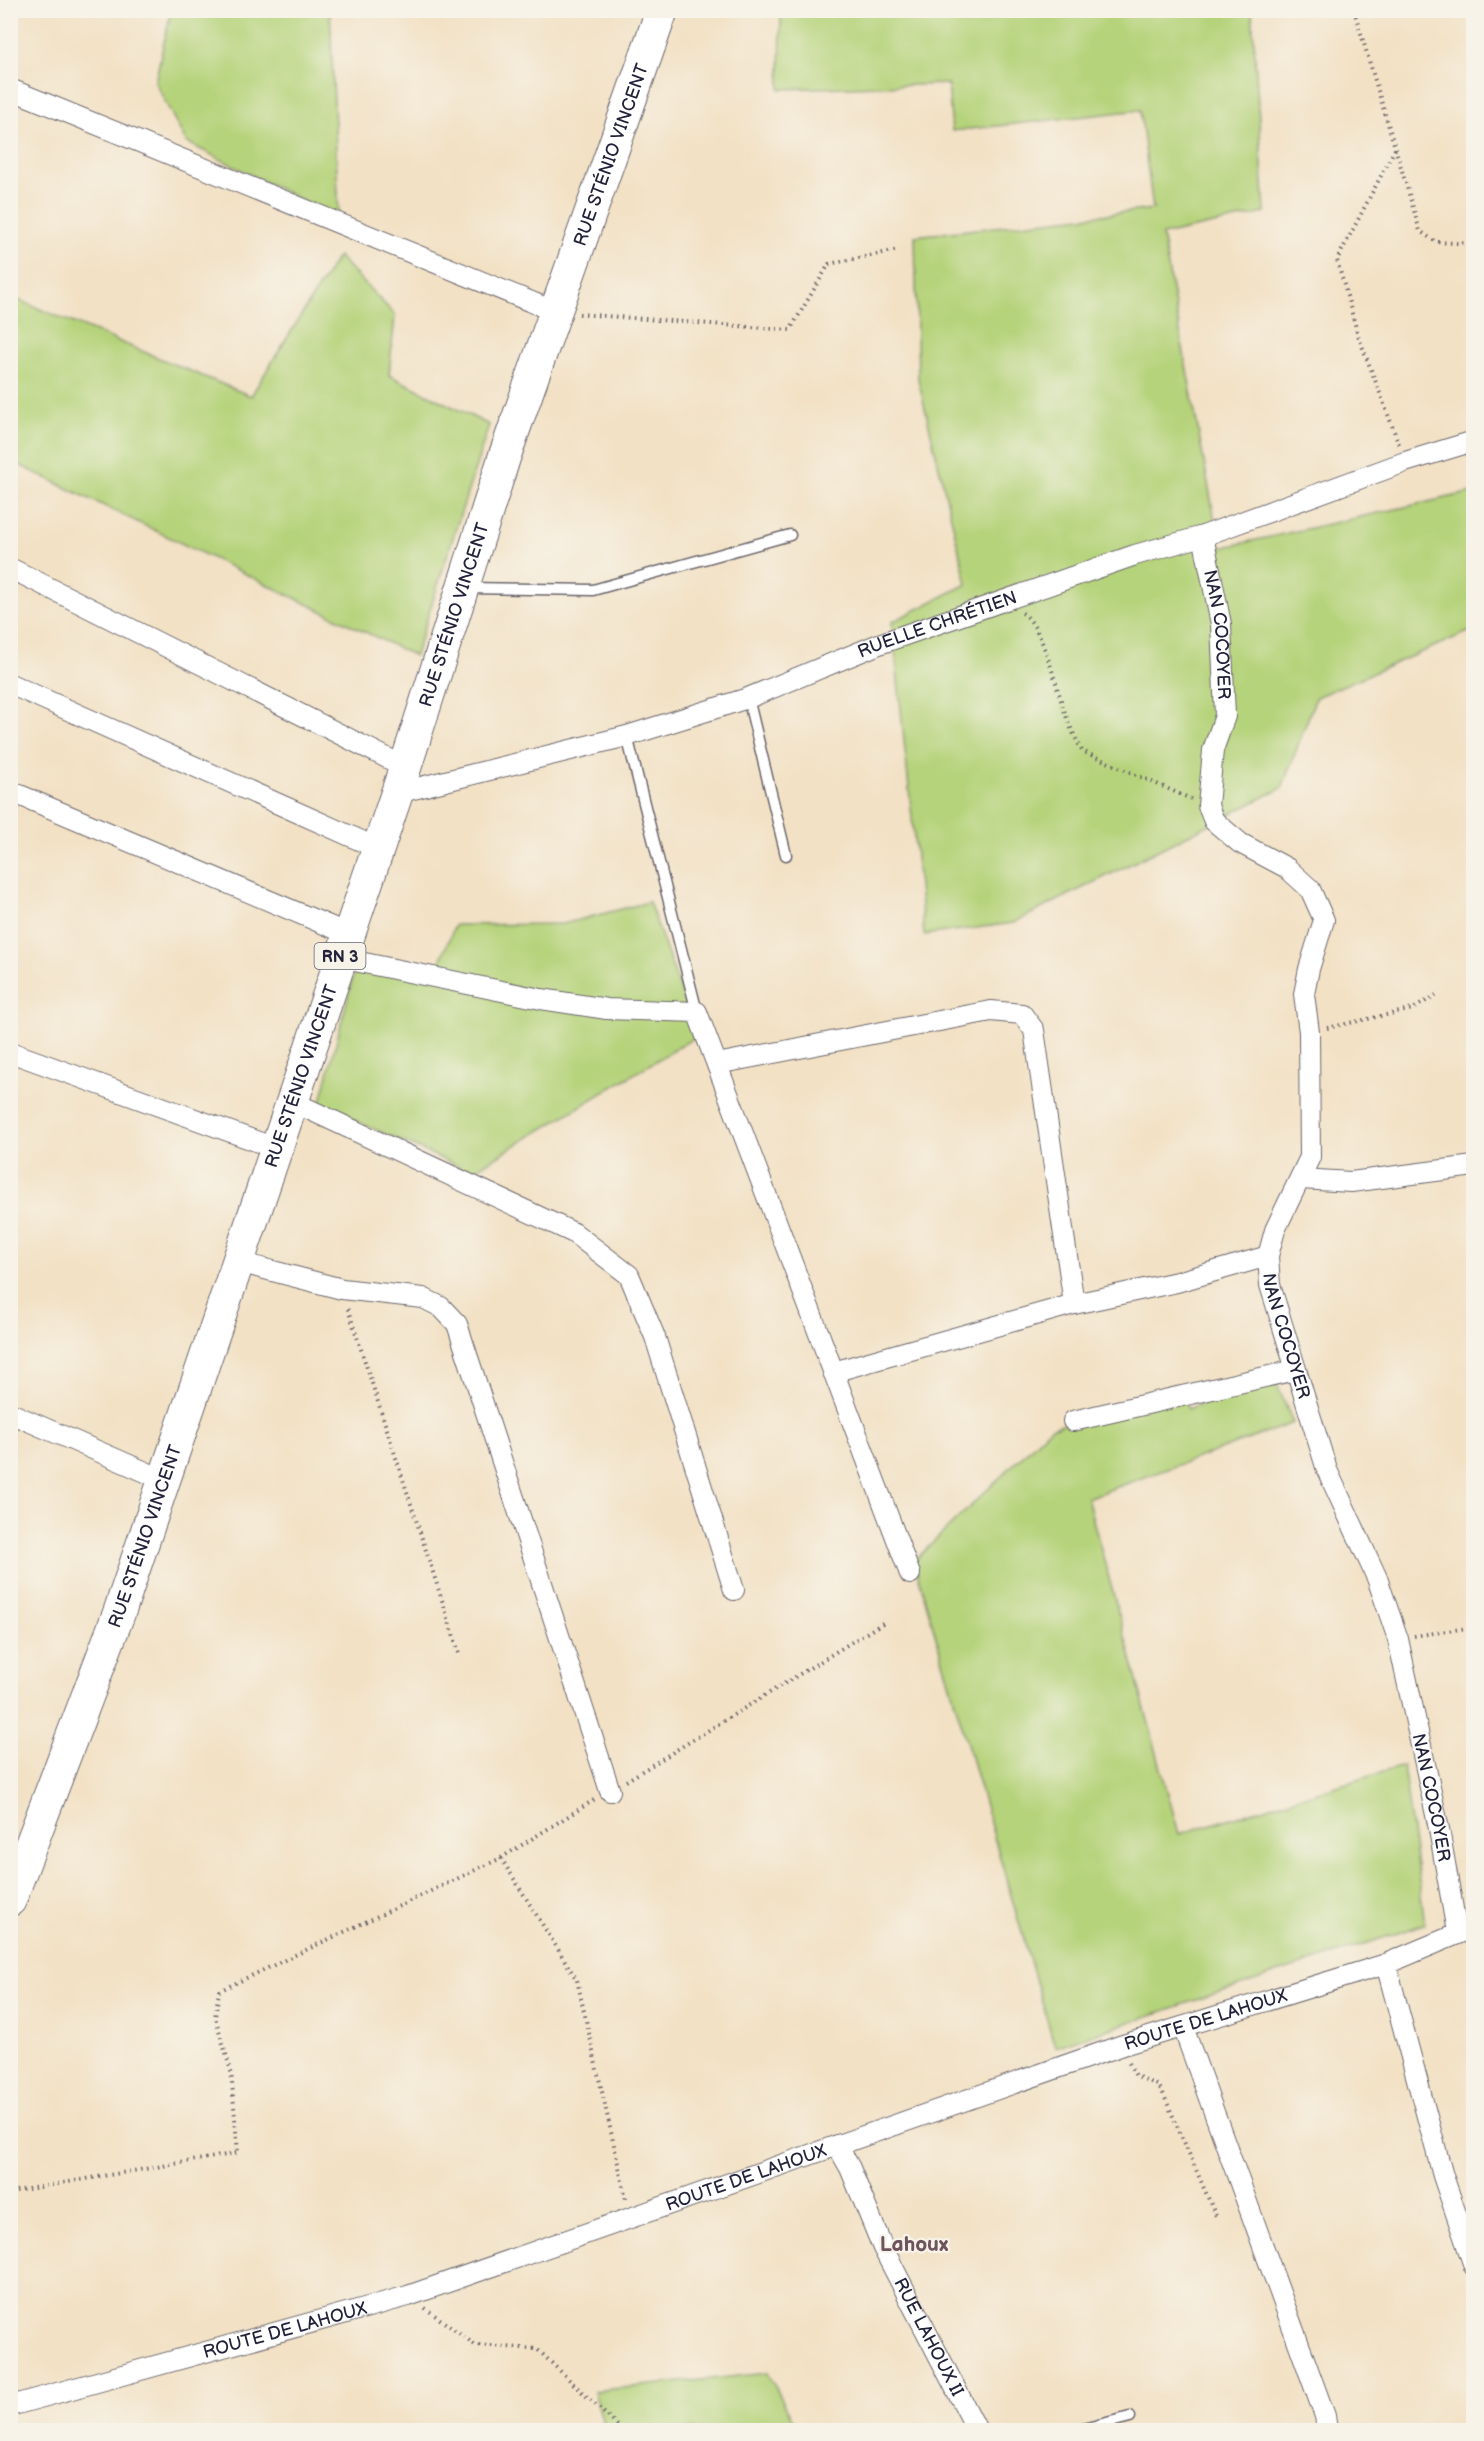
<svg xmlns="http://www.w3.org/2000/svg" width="1484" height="2441" viewBox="0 0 1484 2441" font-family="'Balsamiq Sans',sans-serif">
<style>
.green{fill:#b5d37a;stroke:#6c7a5a;stroke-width:1.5}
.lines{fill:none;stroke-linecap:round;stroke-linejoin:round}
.service-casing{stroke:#6b656b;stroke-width:13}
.minor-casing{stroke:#6b656b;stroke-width:22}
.primary-casing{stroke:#6b656b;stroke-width:34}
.path{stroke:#6b656b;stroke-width:4;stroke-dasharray:1.5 4.5;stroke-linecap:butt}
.service{stroke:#fff;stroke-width:10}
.minor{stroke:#fff;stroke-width:20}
.primary{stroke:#fff;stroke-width:32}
.labels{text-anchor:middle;stroke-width:4.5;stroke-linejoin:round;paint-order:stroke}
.shield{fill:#f7f3e8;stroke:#62616f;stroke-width:1.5}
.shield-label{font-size:16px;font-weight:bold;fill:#22223b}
.street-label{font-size:18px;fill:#22223b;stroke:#f7f3e8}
.quarter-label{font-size:21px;font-weight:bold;fill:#6d535e;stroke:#f7f3e8}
</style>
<rect width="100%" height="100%" fill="#f7f3e8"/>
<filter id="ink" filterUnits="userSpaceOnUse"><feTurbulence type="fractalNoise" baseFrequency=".0167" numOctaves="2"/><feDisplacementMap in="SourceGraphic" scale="12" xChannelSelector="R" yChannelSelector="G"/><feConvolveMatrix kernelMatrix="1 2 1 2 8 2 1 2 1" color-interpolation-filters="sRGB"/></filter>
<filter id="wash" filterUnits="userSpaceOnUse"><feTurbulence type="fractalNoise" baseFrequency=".008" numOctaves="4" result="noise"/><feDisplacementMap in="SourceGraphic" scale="24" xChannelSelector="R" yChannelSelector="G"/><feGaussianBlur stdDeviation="1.35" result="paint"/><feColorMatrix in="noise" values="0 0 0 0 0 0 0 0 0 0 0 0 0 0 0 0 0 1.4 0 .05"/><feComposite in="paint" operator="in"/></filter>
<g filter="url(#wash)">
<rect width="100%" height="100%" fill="#f2e1c5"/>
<path class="green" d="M171 11H330L339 219 186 142 155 82Z
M781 11H1252L1265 213 1162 235 1220 548 1473 492V630L1316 697 1282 788 1013 923 924 935 892 622 967 584 918 379 915 236 1153 209 1140 110 952 131 948 84 780 89Z
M338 256 395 315 389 375 489 425 415 656 11 461V297L251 396Z
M649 902 686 1005 694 1038 471 1172 320 1105 358 958 434 976 455 925 563 924Z
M1272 1373 1293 1423 1087 1498 1179 1834 1403 1766 1425 1924 1055 2047 914 1561 1051 1428 1176 1384 1188 1409Z
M768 2373 798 2430H605L594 2391Z"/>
</g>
<g filter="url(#ink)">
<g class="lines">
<g class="service-casing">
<path id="service" d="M464 588 593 590 790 535
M748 698 786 855
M627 736 697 1012
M1079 2430 1130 2417"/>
</g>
<g class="minor-casing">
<g id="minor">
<path d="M10 89 556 312"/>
<path id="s1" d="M1203 536 1221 624 1225 716 1213 750 1208 806 1214 821 1240 843 1287 868 1310 889 1324 920 1309 969 1304 994 1309 1032 1310 1157 1275 1230 1268 1256 1270 1285 1327 1470 1377 1578 1398 1639 1439 1829 1457 1932"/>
<path d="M10 568 405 767"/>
<path d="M10 684 377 848"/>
<path d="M10 791 348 934"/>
<path id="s2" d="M397 793 627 736 748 698 879 644 1135 555 1203 536 1405 462 1474 441"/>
<path d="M340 958 541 999 607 1009 697 1012 910 1574"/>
<path d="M10 1052 275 1148"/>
<path d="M717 1064 991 1011 1022 1014 1034 1030 1074 1304"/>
<path d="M291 1101 574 1233 629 1275 655 1337 734 1590"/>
<path d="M1301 1179 1351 1182 1474 1166"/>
<path d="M238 1262 342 1289 423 1298 441 1307 457 1324 610 1791"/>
<path d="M833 1372 1074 1304 1177 1282 1268 1256"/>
<path d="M10 1413 164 1480"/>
<path d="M1073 1421 1295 1370"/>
<path d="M1386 1964 1443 2176 1474 2266"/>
<path d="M1183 2027 1325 2416 1327 2430"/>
<path id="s3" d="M837 2145 850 2168 883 2248 977 2430"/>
<path id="s4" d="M10 2406 408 2296 1123 2045 1386 1964 1474 1927"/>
</g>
</g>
<g class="primary-casing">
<g id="primary">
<path id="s5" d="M10 1900 119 1613 397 793 505 455 662 10"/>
</g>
</g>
<path class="path" d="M1354 10 1420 231 1436 242 1474 244
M1395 149 1337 260 1358 335 1399 444
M579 314 790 330 829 264 898 250
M1022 613C1044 625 1058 697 1068 721 1072 731 1077 741 1082 751L1191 799
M1327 1028 1413 1009 1436 995
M348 1309 460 1656
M1414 1636 1474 1627
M626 1781 886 1621
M501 1858 577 1980 626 2199
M1129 2063 1136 2076 1158 2085 1162 2091 1216 2216
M10 2192 238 2153 231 2071 215 2017 219 1991 501 1858 594 1800
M425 2308 475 2345 537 2349 622 2430"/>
<use href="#service" class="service"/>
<use href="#minor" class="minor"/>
<use href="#primary" class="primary"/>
</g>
</g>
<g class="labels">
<rect class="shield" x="314.5" y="943" width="51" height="26" rx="4.5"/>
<g class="shield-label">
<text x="340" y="962">RN 3</text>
</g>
<g class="street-label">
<text dy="6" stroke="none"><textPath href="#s5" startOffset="1846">RUE STÉNIO VINCENT</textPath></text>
<text dy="6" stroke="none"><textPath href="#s5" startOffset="1360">RUE STÉNIO VINCENT</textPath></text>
<text dy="6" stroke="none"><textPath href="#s2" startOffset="567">RUELLE CHRÉTIEN</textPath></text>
<text dy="6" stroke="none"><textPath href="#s1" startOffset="100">NAN COCOYER</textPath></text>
<text dy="6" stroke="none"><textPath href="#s5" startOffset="874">RUE STÉNIO VINCENT</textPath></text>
<text dy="6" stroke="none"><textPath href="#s1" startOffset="873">NAN COCOYER</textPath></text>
<text dy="6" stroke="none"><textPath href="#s5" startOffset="388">RUE STÉNIO VINCENT</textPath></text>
<text dy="6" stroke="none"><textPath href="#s1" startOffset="1359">NAN COCOYER</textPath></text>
<text dy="6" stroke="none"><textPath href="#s4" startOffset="1257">ROUTE DE LAHOUX</textPath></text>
<text dy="6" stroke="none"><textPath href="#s4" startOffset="771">ROUTE DE LAHOUX</textPath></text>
<text dy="6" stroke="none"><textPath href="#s4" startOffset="285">ROUTE DE LAHOUX</textPath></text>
<text dy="6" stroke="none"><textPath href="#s3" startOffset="213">RUE LAHOUX II</textPath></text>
</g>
<g class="quarter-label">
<text x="914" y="2251">Lahoux</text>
</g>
</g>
<rect width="1484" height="2441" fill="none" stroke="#f7f3e8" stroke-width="36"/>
</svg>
